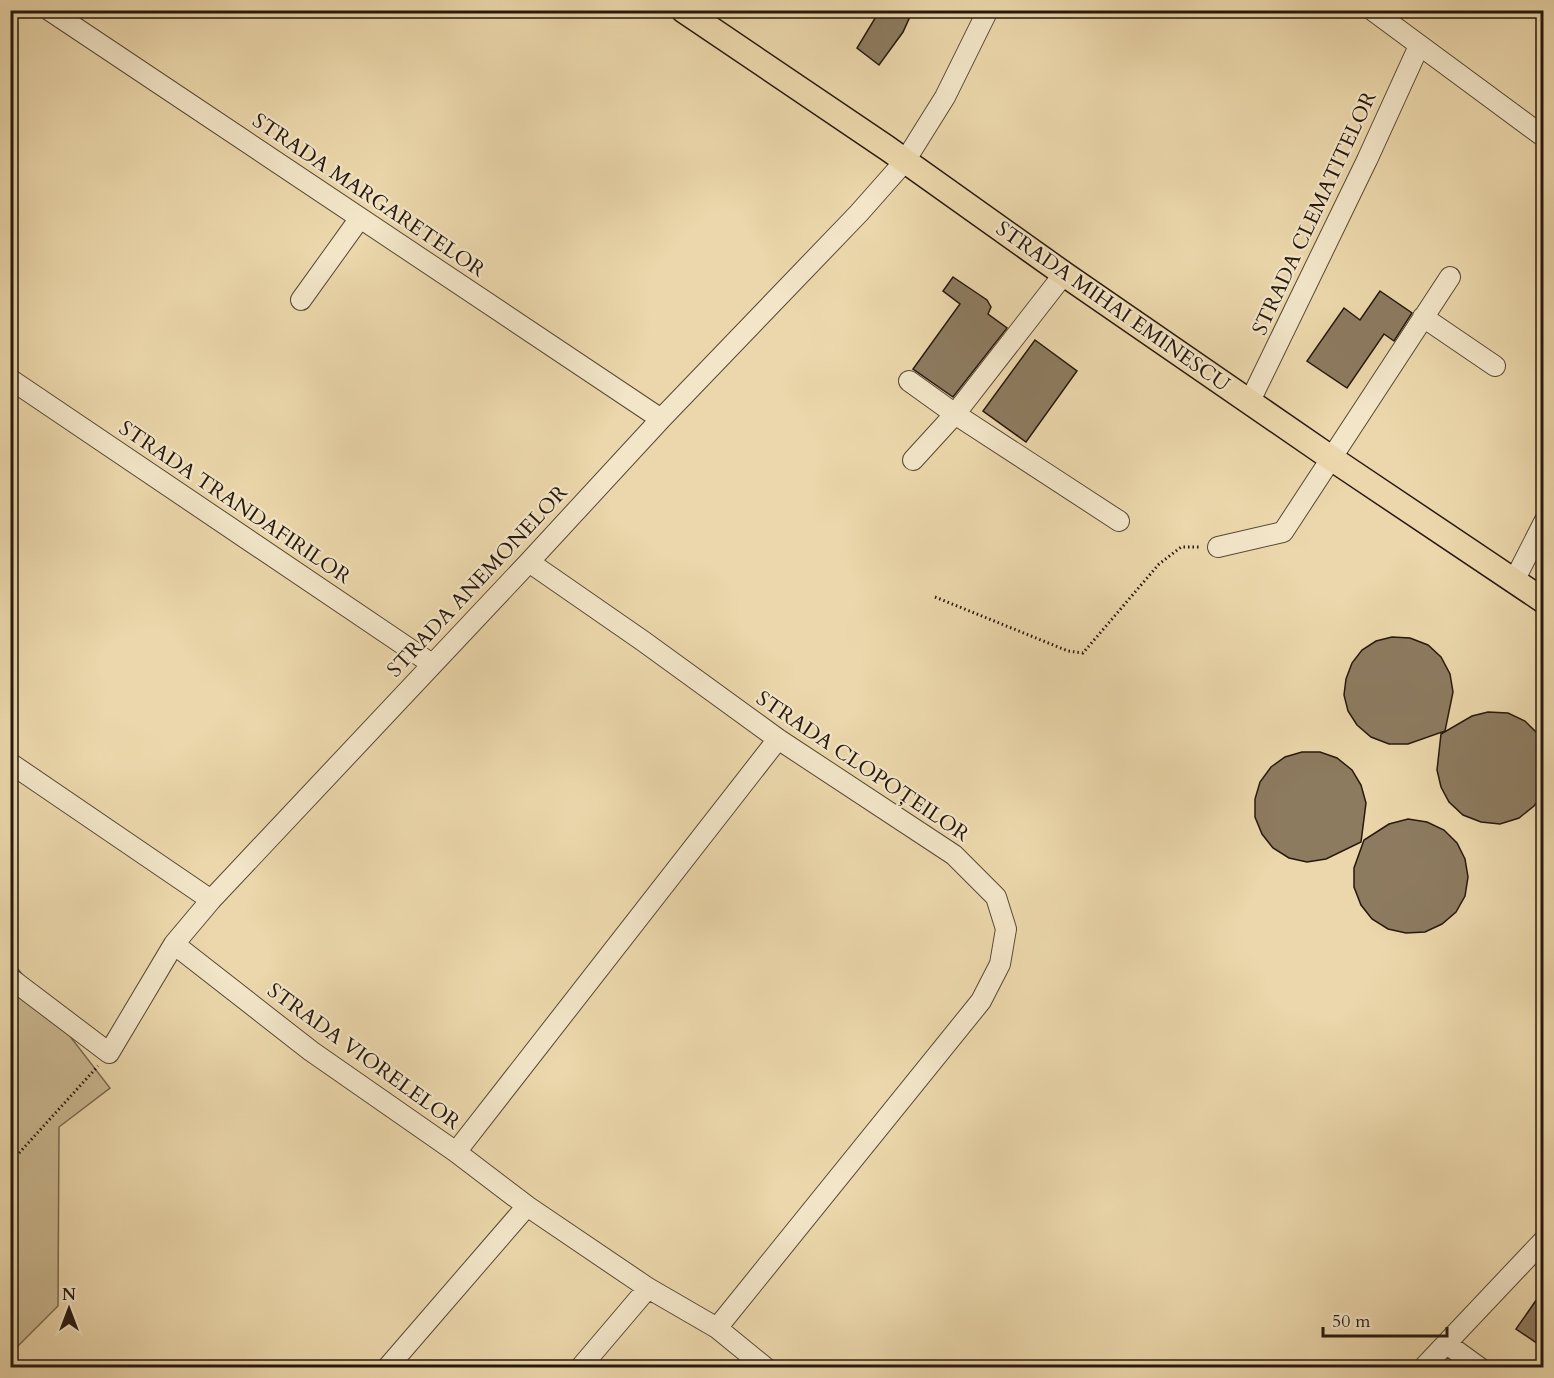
<svg xmlns="http://www.w3.org/2000/svg" width="1554" height="1378" viewBox="0 0 1554 1378" font-family="Cardo,serif">
<style>
.green{fill:#cab790;stroke:#78684f;stroke-width:1.5}
.building{fill:#8d7b60;stroke:#27180e;stroke-width:1.5}
.lines{fill:none;stroke-linecap:round;stroke-linejoin:round}
.minor-casing{stroke:#584835;stroke-width:22}
.major-casing{stroke:#27180e;stroke-width:27}
.path{stroke:#27180e;stroke-width:3;stroke-dasharray:1.5 3;stroke-linecap:butt}
.minor{stroke:#f2e5c8;stroke-width:20}
.major{stroke:#ebd7ab;stroke-width:24}
.labels{text-anchor:middle;stroke-width:4.5;stroke-linejoin:round;paint-order:stroke}
.street-label{font-size:21px;fill:#27180e;stroke:#f2e5c8}
</style>
<rect width="100%" height="100%" fill="#ebd7ab"/>
<filter id="stains"><feTurbulence type="fractalNoise" baseFrequency=".00333" numOctaves="4"/><feColorMatrix values="0 0 0 0 .2 0 0 0 0 .09 0 0 0 0 .02 0 0 0 .5 -.17"/></filter>
<radialGradient id="worn" r=".72"><stop offset=".6" stop-color="#630" stop-opacity="0"/><stop offset="1" stop-color="#630" stop-opacity=".3"/></radialGradient>
<path class="green" d="M11 960 110 1088 59 1127 58 1306 11 1353Z"/>
<path class="building" d="M880 10H913L903 32 879 65 857 48Z
M953 277 987 300 991 307 988 314 1007 328 953 397 913 369 960 304 943 291Z
M1380 291 1412 313 1394 341 1384 334 1347 388 1307 361 1344 308 1360 320Z
M1035 340 1077 371 1026 442 983 411Z
M1392 637 1410 638 1428 645 1441 657 1450 674 1453 692 1445 731 1408 744H1389L1371 737 1357 725 1348 711 1344 695 1346 679 1352 663 1362 650 1376 641Z
M1488 712 1508 713 1525 721 1539 735 1544 744V792L1534 806 1519 818 1500 824 1481 822 1463 815 1449 802 1441 787 1437 770 1441 734 1472 716Z
M1302 752H1320L1337 758 1352 770 1361 785 1366 803 1361 842 1326 859 1307 862 1289 858 1273 848 1262 834 1255 817V799L1260 782 1271 767 1285 757Z
M1408 819 1427 822 1444 830 1457 843 1465 859 1468 877 1465 896 1456 912 1442 924 1425 932 1406 933 1388 929 1372 919 1361 905 1354 887V868L1364 840 1389 824Z
M1544 1289V1348L1516 1329Z"/>
<g class="lines">
<g class="minor-casing">
<path id="minor" d="M49 10 661 419
M1372 10 1544 137
M301 300 360 218
M1423 317 1495 366
M10 379 432 664
M909 381 955 414 1119 521
M1250 401 1367 160 1419 46
M913 460 955 414 1064 274
M1218 547 1283 532 1450 277
M529 562 643 641 778 739 954 855 996 897 1006 929 1000 964 981 1001 717 1328
M1514 581 1544 522
M10 763 211 900
M174 944 311 1051 456 1152 527 1206 648 1288 717 1328 766 1368
M10 978 109 1053 174 944 211 900 529 562 661 419 859 213 905 161 945 97 988 10
M456 1152 778 739
M1447 1344 1480 1368
M387 1368 527 1206
M580 1368 648 1288
M1423 1368 1544 1240"/>
</g>
<g class="major-casing">
<path id="major" d="M683 10 887 148 1064 274 1331 458 1544 601"/>
</g>
<path class="path" d="M935 597 1068 651 1083 653 1159 564 1181 547H1201
M10 1163 98 1066"/>
<use href="#minor" class="minor"/>
<use href="#major" class="major"/>
</g>
<g class="labels">
<g class="street-label">
<text transform="translate(369 195) rotate(34)" y="7">STRADA MARGARETELOR</text>
<text transform="translate(1314 213) rotate(-65)" y="7">STRADA CLEMATITELOR</text>
<text transform="translate(1113 306) rotate(35)" y="7">STRADA MIHAI EMINESCU</text>
<text transform="translate(235 502) rotate(34)" y="7">STRADA TRANDAFIRILOR</text>
<text transform="translate(477 581) rotate(-47)" y="7">STRADA ANEMONELOR</text>
<text transform="translate(863 766) rotate(34)" y="7">STRADA CLOPOȚEILOR</text>
<text transform="translate(364 1056) rotate(36)" y="7">STRADA VIORELELOR</text>
</g>
</g>
<rect width="1554" height="1378" fill="none" stroke="#ebd7ab" stroke-width="36"/>
<rect x="12" y="12" width="1530" height="1354" fill="none" stroke="#27180e" stroke-width="3"/>
<rect x="18" y="18" width="1518" height="1342" fill="none" stroke="#27180e" stroke-width="1.5"/>
<g transform="translate(69 1309)" stroke="#f2e5c8" stroke-width="4.5" paint-order="stroke">
<path d="M0-4.5L10 22L0 15L-10 22Z" fill="#27180e"/>
<text y="-9" font-size="16" font-weight="bold" text-anchor="middle" fill="#27180e">N</text>
</g>
<path d="M1323 1327v9h124v-9" fill="none" stroke="#27180e" stroke-width="3"/>
<text x="1332" y="1327" font-size="18" fill="#27180e" stroke="#f2e5c8" stroke-width="4.5" paint-order="stroke">50 m</text>
<rect width="100%" height="100%" filter="url(#stains)"/>
<rect width="100%" height="100%" fill="url(#worn)"/>
</svg>
